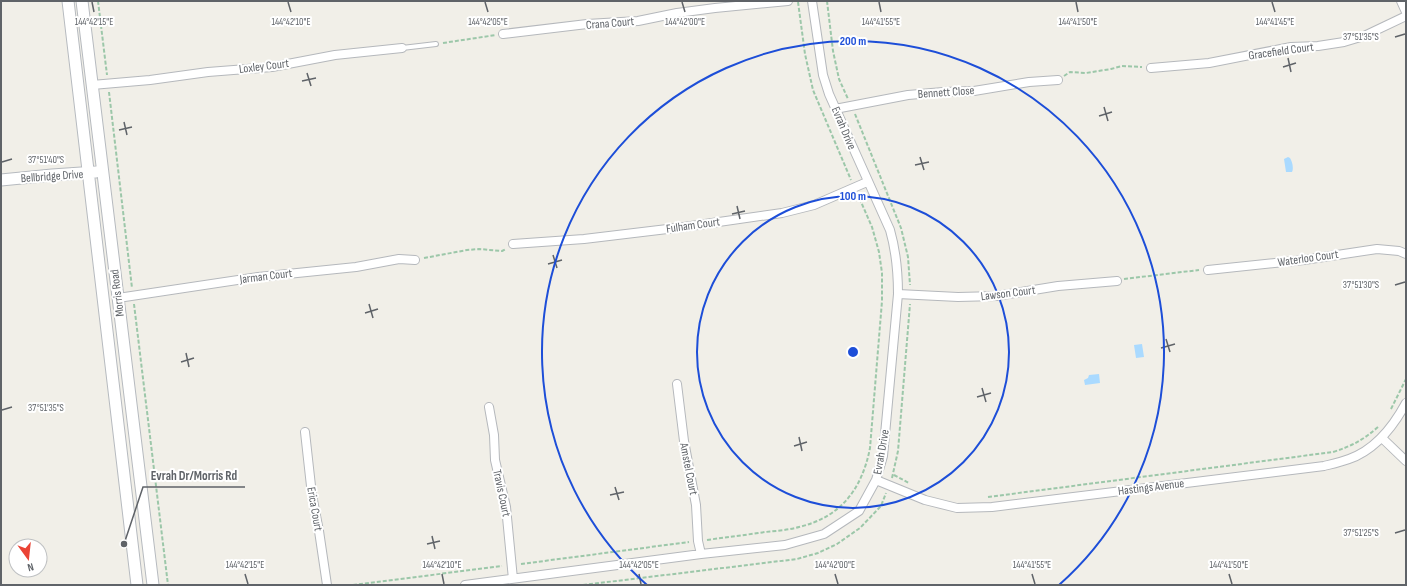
<svg xmlns="http://www.w3.org/2000/svg" width="1407" height="586" viewBox="0 0 1407 586" font-family="'Sofia Sans Condensed',sans-serif">
<style>
.water{fill:#aadaff}
.lines{fill:none;stroke-linecap:round;stroke-linejoin:round}
.lane-casing{stroke:#b5b8bc;stroke-width:6}
.street-casing{stroke:#b5b8bc;stroke-width:10}
.secondary-casing{stroke:#b6babf;stroke-width:13}
.path{stroke:#9cc7a9;stroke-width:2;stroke-dasharray:4 2;stroke-linecap:butt}
.lane{stroke:#fff;stroke-width:4}
.street{stroke:#fff;stroke-width:8}
.secondary{stroke:#fff;stroke-width:11}
.ticks{fill:none;stroke:#5f6368;stroke-width:1.5}
.ring{fill:none;stroke:#1d4ed8;stroke-width:2}
.labels{text-anchor:middle;stroke-width:4;stroke-linejoin:round;paint-order:stroke}
.street-label{font-size:12px;fill:#5f6368;stroke:#fff}
.ticks-label{font-size:10px;text-anchor:middle;fill:#5f6368;stroke:#fff;stroke-width:4;stroke-linejoin:round;paint-order:stroke}
.centre{fill:#1d4ed8;stroke:#fff;stroke-width:2}
.ring-label{font-size:12px;text-anchor:middle;font-weight:bold;fill:#1d4ed8;stroke:#fff;stroke-width:4;stroke-linejoin:round;paint-order:stroke}
.leader{fill:none;stroke:#5f6368;stroke-width:1.5}
.callout-dot{fill:#5f6368;stroke:#fff;stroke-width:1.5}
.callout-label{font-size:13px;text-anchor:middle;font-weight:bold;fill:#5f6368;stroke:#fff;stroke-width:4;stroke-linejoin:round;paint-order:stroke}
</style>
<rect width="100%" height="100%" fill="#f1efe8"/>
<path class="water" d="M1288 157 1290 158C1292 161 1294 168 1292 172H1286L1284 159Z
M1142 344 1144 357 1136 358 1134 345Z
M1099 374 1100 383 1085 385 1084 380 1088 378 1089 375Z"/>
<g class="lines">
<g class="lane-casing">
<path id="lane" d="M402 48 436 44"/>
</g>
<g class="street-casing">
<path id="street" d="M1401 1 1406 12
M503 34 587 24 638 21 677 13 715 8 788 1
M1151 68 1209 63 1291 47 1318 46 1344 42 1364 36 1406 16
M92 85 150 80 208 72 272 67 335 55 402 48
M835 109 908 95 943 92 974 91 1029 82 1058 80
M513 244 584 239 684 227 782 213 814 205 867 182
M1208 270 1304 260 1377 249 1399 251 1406 254
M898 294 958 297 997 296 1058 286 1117 281
M118 298 258 277 356 267 399 259 415 260
M677 384 684 441 696 505 698 541 701 554
M489 407 494 435 495 460 506 507 513 579
M305 432 312 495 319 531 327 585
M1382 438 1406 461
M876 480 925 500 957 508 992 507 1324 466C1332 464 1341 462 1349 459 1375 450 1393 427 1406 403
M465 585 701 554 785 545 824 534 859 511 876 480 883 456 898 294C898 271 896 251 890 230L829 94 823 75 812 1"/>
</g>
<g class="secondary-casing">
<path id="secondary" d="M68 1 137 585
M82 1 153 585
M1 180 52 175 96 172"/>
</g>
<path class="path" d="M98 1 107 75
M827 1 833 51 839 79 848 99
M798 2 805 54 813 90 851 180
M443 43 496 35
M1064 76 1070 72 1086 73 1111 69 1122 66 1142 67
M109 92 132 288
M855 114 901 228 908 257 910 285
M424 258 467 250 479 249 502 251 506 249
M1124 279 1199 270
M134 304 168 585
M1391 409 1406 379
M894 475 909 483
M892 478 898 451 910 304
M988 497 1333 452C1352 446 1363 440 1378 427
M707 540C727 537 746 535 765 532 776 531 788 530 799 527 841 517 862 489 870 448L882 301V273L879 252 872 227 858 195
M521 564 689 542
M353 585 502 566
M583 585 797 559 818 553 837 544 860 528 881 506 886 493"/>
<use href="#lane" class="lane"/>
<use href="#street" class="street"/>
<use href="#secondary" class="secondary"/>
</g>
<path class="ticks" d="M92 2 94 12M288 2 291 12M485 2 488 12M682 2 685 12M879 2 881 12M1076 2 1078 12M1272 2 1275 12M1395 37 1405 34M1288 58 1291 72M1283 67 1296 63M307 73 311 86M302 81 316 78M1104 107 1108 121M1099 116 1112 112M124 122 127 135M119 130 132 127M920 157 924 170M2 162 12 159M915 165 929 162M737 206 740 219M732 214 745 211M553 255 557 268M548 264 562 260M1395 285 1405 282M369 304 373 318M365 313 378 309M1166 339 1170 352M1161 348 1175 344M186 353 189 367M181 362 194 358M982 388 986 402M977 397 991 393M2 410 12 407M799 437 802 451M794 446 807 442M615 487 619 500M610 495 624 492M1395 533 1405 530M432 536 435 549M427 544 440 541M245 574 248 584M442 574 444 584M639 574 641 584M835 574 838 584M1032 574 1035 584M1229 574 1232 584"/>
<g class="ring">
<circle cx="853" cy="352" r="156"/>
<path d="M647 585A311 311 0 1 1 1059 585"/>
</g>
<g class="labels">
<g class="street-label">
<text transform="translate(610 23) rotate(-5)" y="4">Crana Court</text>
<text transform="translate(1281 51) rotate(-8)" y="4">Gracefield Court</text>
<text transform="translate(264 66) rotate(-7)" y="4">Loxley Court</text>
<text transform="translate(946 92) rotate(-4)" y="4">Bennett Close</text>
<text transform="translate(844 128) rotate(67)" y="4">Evrah Drive</text>
<text transform="translate(52 176) rotate(-4)" y="4">Bellbridge Drive</text>
<text transform="translate(693 225) rotate(-8)" y="4">Fulham Court</text>
<text transform="translate(1308 258) rotate(-8)" y="4">Waterloo Court</text>
<text transform="translate(266 276) rotate(-7)" y="4">Jarman Court</text>
<text transform="translate(117 293) rotate(-97)" y="4">Morris Road</text>
<text transform="translate(1008 293) rotate(-7)" y="4">Lawson Court</text>
<text transform="translate(881 452) rotate(-80)" y="4">Evrah Drive</text>
<text transform="translate(689 469) rotate(79)" y="4">Amstel Court</text>
<text transform="translate(1151 487) rotate(-7)" y="4">Hastings Avenue</text>
<text transform="translate(502 493) rotate(78)" y="4">Travis Court</text>
<text transform="translate(315 509) rotate(80)" y="4">Erica Court</text>
</g>
</g>
<g class="ticks-label">
<text x="94" y="25">144°42'15"E</text>
<text x="291" y="25">144°42'10"E</text>
<text x="488" y="25">144°42'05"E</text>
<text x="685" y="25">144°42'00"E</text>
<text x="881" y="25">144°41'55"E</text>
<text x="1078" y="25">144°41'50"E</text>
<text x="1275" y="25">144°41'45"E</text>
<text x="1361" y="40">37°51'35"S</text>
<text x="46" y="163">37°51'40"S</text>
<text x="1361" y="288">37°51'30"S</text>
<text x="46" y="411">37°51'35"S</text>
<text x="1361" y="536">37°51'25"S</text>
<text x="245" y="568">144°42'15"E</text>
<text x="442" y="568">144°42'10"E</text>
<text x="639" y="568">144°42'05"E</text>
<text x="835" y="568">144°42'00"E</text>
<text x="1032" y="568">144°41'55"E</text>
<text x="1229" y="568">144°41'50"E</text>
</g>
<circle cx="853" cy="352" r="6" class="centre"/>
<g class="ring-label">
<text x="853" y="45">200 m</text>
<text x="853" y="200">100 m</text>
</g>
<path class="leader" d="M124 544L143 487H245"/>
<circle class="callout-dot" cx="124" cy="544" r="4"/>
<g class="callout-label">
<text x="194" y="480">Evrah Dr/Morris Rd</text>
</g>
<rect width="1407" height="586" fill="none" stroke="#5f6368" stroke-width="4"/>
<g transform="translate(28 558) rotate(165)"><circle r="19" fill="#ffffff" stroke="#bfc1c3"/>
<path d="M0-3L7 15L0 10L-7 15Z" fill="#ea4335"/>
<text y="-6" font-size="11" font-weight="bold" text-anchor="middle" fill="#5f6368">N</text>
</g>
</svg>
